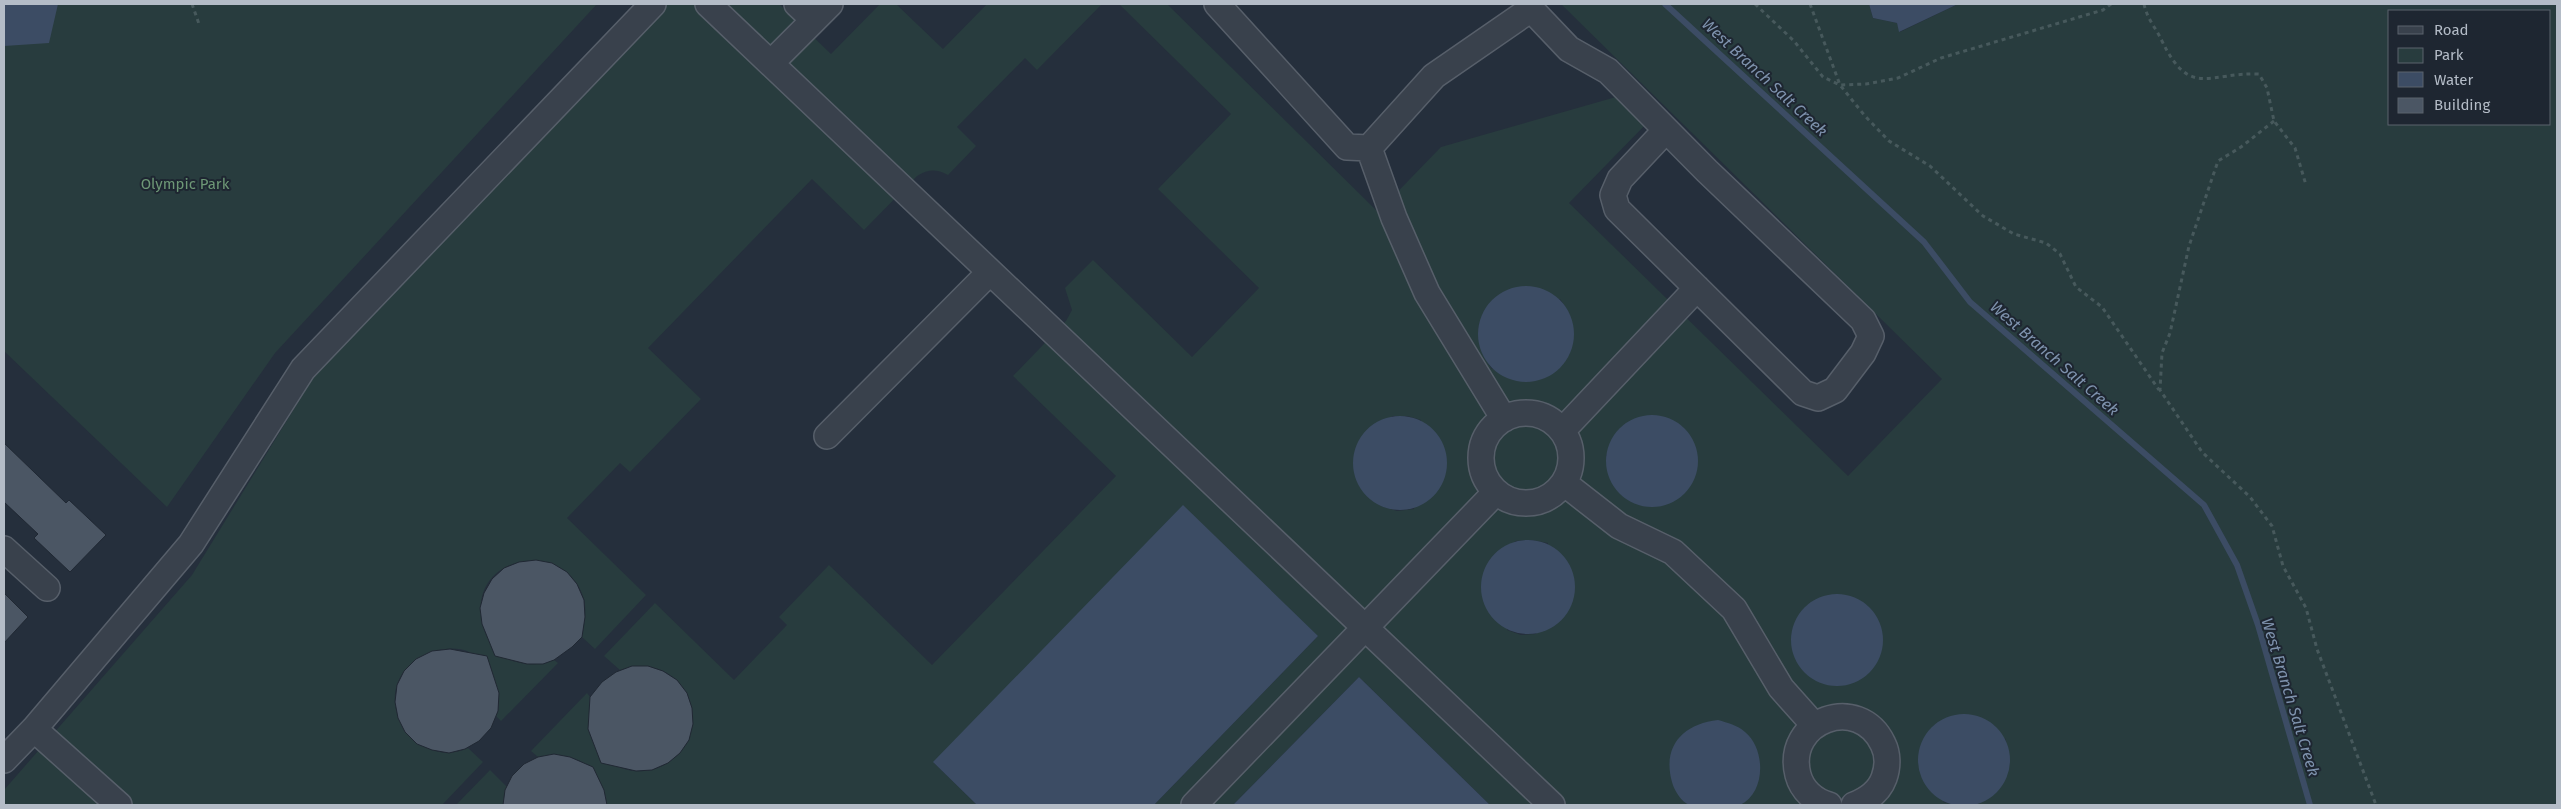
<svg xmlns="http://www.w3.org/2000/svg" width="2561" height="809" viewBox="0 0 2561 809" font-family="'Fira Sans',sans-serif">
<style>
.green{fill:#283c3e;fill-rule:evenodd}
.water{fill:#3c4c64}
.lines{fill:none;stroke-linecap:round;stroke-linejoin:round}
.stream{stroke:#3c4c64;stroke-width:6}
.building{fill:#4b5664;stroke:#202833}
.minor-casing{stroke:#575f6a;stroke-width:28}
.path{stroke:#47595c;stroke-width:3;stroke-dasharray:4 4;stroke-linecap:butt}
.minor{stroke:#39414c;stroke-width:25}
.labels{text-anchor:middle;stroke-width:4;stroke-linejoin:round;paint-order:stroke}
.park-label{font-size:15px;fill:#6d9776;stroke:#1e2631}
.water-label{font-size:16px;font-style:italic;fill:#7e92ad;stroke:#1e2631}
</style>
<rect width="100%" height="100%" fill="#252f3c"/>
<path class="green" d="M4 4H597L275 353 167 507 4 351Z
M668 4H779L831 54 880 4H896L943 49 987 4H1102L1037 70 1025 58 957 127 976 146 948 175C936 169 929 169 917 176L864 230 812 179 648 348 701 399 630 472 620 463 567 518 646 595 595 649 582 637C584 625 587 611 584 599 566 540 476 553 481 613 482 628 487 640 497 651 513 666 535 667 554 660L558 663 501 721 496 716C502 703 498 692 492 680 489 675 487 668 483 663 464 638 423 649 406 669 372 709 422 770 468 748L483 762 442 805H4V790L192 575 313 378Z
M1119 4H1167L1378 212 1441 147 1623 95 1648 122 1569 203 1848 476 1942 379 1561 4H1869L1873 18 1897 23 1900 32 1958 4H2557V805H1972C2004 795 2015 769 2005 738L1943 802 1955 805H1739L1748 798 1682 800 1690 805H1490L1359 677 1233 805H1154L1318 636 934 763 977 805H607C600 766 577 750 538 757L531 751 587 693 590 697 588 729C596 738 611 763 620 767 631 773 647 772 658 768 724 739 688 647 620 670L604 656 655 603 734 680 787 625 779 617 829 565 932 665 1116 476 1013 376 1066 321 1072 310 1065 288 1093 260 1192 357 1259 288 1158 189 1231 114ZM2390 11H2550V124H2390ZM1560 299C1574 318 1576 333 1569 355L1492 369C1481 353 1478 342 1479 323ZM1392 416H1407L1421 420 1414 509 1397 511 1381 506ZM1606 454 1633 503C1614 490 1607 477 1606 454ZM1531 540 1548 543 1536 634 1521 635 1507 630 1515 541Z
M490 770 507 787 503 805H456Z"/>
<path class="water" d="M4 4H58L49 43 4 46Z
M1869 4H1958L1899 32 1897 23 1873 18Z
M1478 334a48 48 0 1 1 96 0a48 48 0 1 1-96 0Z
M1606 461a46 46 0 1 1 92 0a46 46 0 1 1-92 0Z
M1353 463a47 47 0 1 1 94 0a47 47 0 1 1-94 0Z
M1183 505 1318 636 1154 805H977L933 762Z
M1481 587a47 47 0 1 1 94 0a47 47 0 1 1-94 0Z
M1791 640a46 46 0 1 1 92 0a46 46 0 1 1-92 0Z
M1359 677 1490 805H1233Z
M1918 760a46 46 0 1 1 92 0a46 46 0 1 1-92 0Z
M1718 720C1728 723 1737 725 1745 732 1766 749 1766 793 1740 805 1735 807 1696 807 1690 805 1682 803 1674 790 1672 782 1662 746 1683 724 1718 720Z"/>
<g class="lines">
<path class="stream" d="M1665 4 1924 242 1970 302 2204 505 2237 565 2258 625 2310 805"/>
</g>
<path class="building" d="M4 443 66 503 69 500 106 535 70 572 34 538 38 534 4 502Z
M536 560 552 563 567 572 577 584 584 600 585 617 582 637 572 647 554 660 543 664H527L495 656 482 624 480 608 484 593 492 579 504 568 519 562Z
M4 593 28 617 4 643Z
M450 649 487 656 499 693 498 711 491 728 479 741 465 749 449 753 432 750 417 744 405 732 398 718 395 702 397 685 404 671 416 659 432 651Z
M632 666H648L663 671 677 680 687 693 692 708 693 724 689 740 680 753 668 763 652 770 636 771 601 763 588 729 590 697 602 682 616 672Z
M554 754 570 757 593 767 604 790 607 805H503L505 790 512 776 524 764 538 757Z"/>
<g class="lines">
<g class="minor-casing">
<path id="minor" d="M708 4 1552 805
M797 4 814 20
M1217 4 1347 147 1369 148
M771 63 830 4
M1481 458a45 45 0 1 1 90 0a45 45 0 1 1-90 0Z
M1504 419 1427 293 1394 218 1369 148 1434 76 1531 9 1569 49 1608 71 1707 171 1863 320 1871 336 1863 353 1835 390 1818 398 1803 393 1617 209 1613 195 1620 179 1666 130
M1562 431 1697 288
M827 436 990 272
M1564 483 1619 526 1673 552 1734 609 1781 688 1814 725
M4 549 47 588
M34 729 119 805
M4 760 34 729 191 544 303 369 653 4
M1194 805 1496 492
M1829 805C1814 801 1802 790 1798 775 1784 720 1859 693 1883 744 1888 754 1888 767 1884 778 1879 792 1867 800 1854 805"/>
</g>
<path class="path" d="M192 4 199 24
M1755 4 1794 41 1823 77 1840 85 1866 84 1898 78 1941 58 2103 10 2111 4
M1810 4 1840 85 1865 116 1889 141 1930 166 1983 216 2014 234 2046 243 2060 254 2076 287 2102 307 2159 390
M2144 4C2147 19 2156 28 2162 41 2190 99 2209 72 2259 74L2267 88 2274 121 2295 148 2306 185
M2274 121 2241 147 2218 161 2189 246 2170 333 2162 353 2160 390 2202 452 2250 497 2272 526 2283 566 2306 608 2317 649 2376 805"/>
<use href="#minor" class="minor"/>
</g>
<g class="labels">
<g class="park-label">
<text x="185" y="189">Olympic Park</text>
</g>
<g class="water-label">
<text transform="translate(1765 77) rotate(43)" y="6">West Branch Salt Creek</text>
<text transform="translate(2055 358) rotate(41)" y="6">West Branch Salt Creek</text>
<text transform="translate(2291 697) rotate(73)" y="6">West Branch Salt Creek</text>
</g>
</g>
<rect width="2561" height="809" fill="none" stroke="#b4bcc7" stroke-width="10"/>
<rect x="2388" y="10" width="162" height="115" fill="#1e2631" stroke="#5a626d"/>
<rect x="2398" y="26" width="25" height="8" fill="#39414c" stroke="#5a626d"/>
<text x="2434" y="35" font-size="15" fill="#b4bcc7">Road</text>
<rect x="2398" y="48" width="25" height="15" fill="#283c3e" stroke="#5a626d"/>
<text x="2434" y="60" font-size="15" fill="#b4bcc7">Park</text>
<rect x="2398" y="72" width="25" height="15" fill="#3c4c64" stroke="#5a626d"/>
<text x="2434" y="85" font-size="15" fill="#b4bcc7">Water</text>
<rect x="2398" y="98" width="25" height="15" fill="#4b5664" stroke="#5a626d"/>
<text x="2434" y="110" font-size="15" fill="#b4bcc7">Building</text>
</svg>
